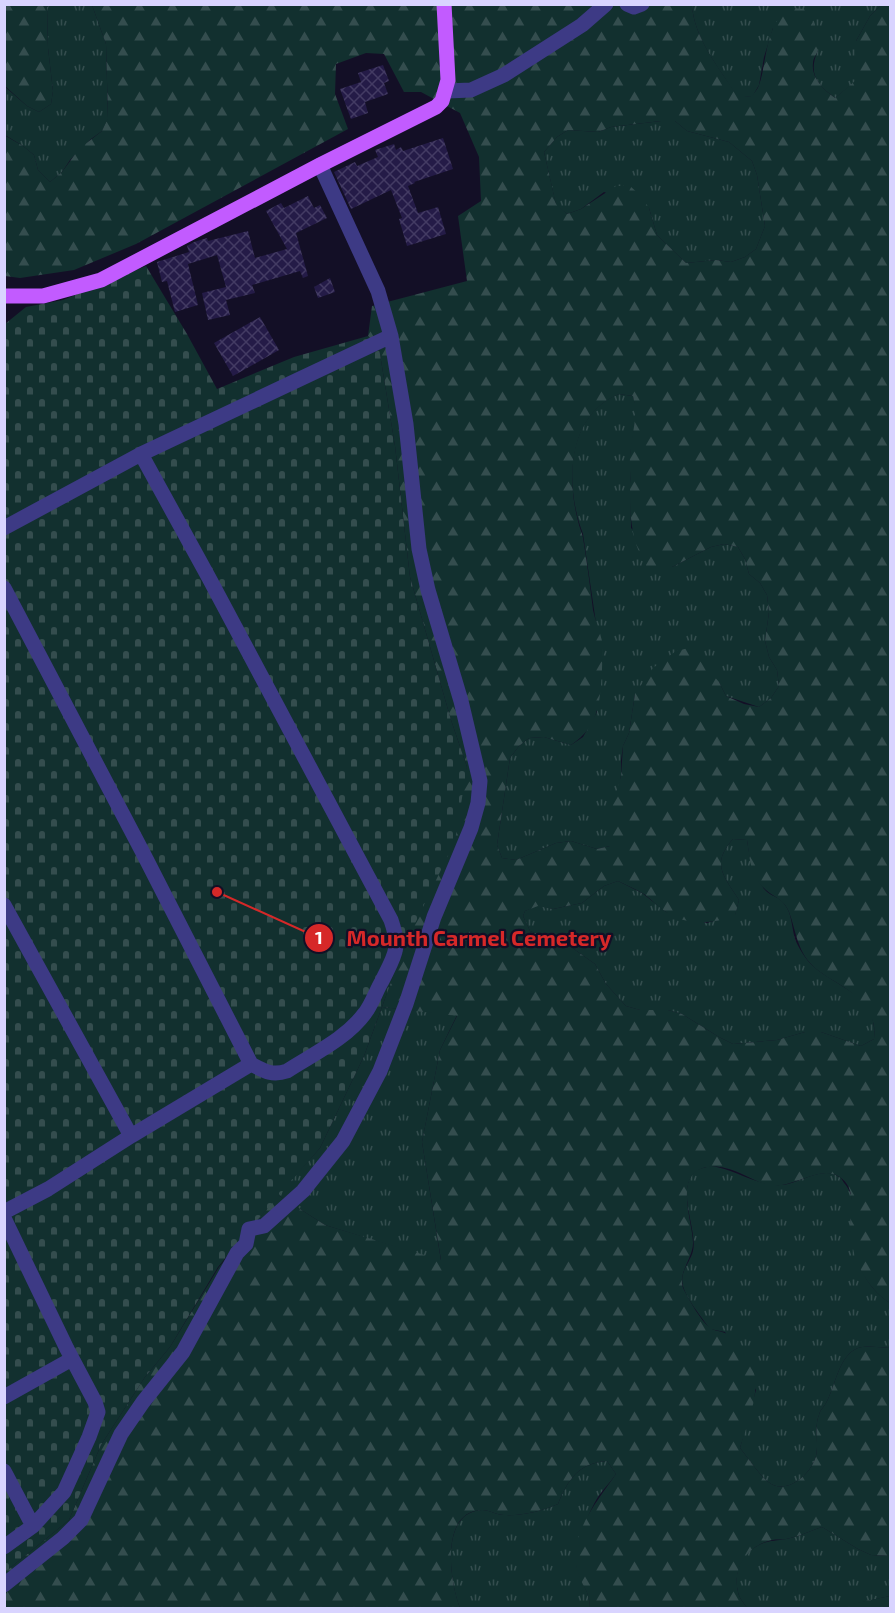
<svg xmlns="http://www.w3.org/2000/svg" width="895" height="1613" viewBox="0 0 895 1613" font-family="'Exo 2',sans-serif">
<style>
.grass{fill:url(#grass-tufts)}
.forest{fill:url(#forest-firs);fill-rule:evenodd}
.cemetery{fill:url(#cemetery-stones)}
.building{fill:url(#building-cross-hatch)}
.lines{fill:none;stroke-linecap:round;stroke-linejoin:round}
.minor{stroke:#3d3a85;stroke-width:15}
.major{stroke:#c25bff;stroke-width:15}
.leader{fill:none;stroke:#d62828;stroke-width:2}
.callout-dot{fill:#d62828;stroke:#130f26;stroke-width:2}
.mark-label{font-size:18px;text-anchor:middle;font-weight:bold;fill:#fff}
.callout-label{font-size:22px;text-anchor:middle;font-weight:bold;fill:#d62828;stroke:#130f26;stroke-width:4.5;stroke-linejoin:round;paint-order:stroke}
</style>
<defs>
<pattern id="grass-tufts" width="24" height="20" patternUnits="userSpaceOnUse" patternTransform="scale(1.5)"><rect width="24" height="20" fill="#12302f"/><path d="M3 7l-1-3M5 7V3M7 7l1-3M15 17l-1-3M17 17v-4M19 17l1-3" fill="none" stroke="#344d4e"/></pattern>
<pattern id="forest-firs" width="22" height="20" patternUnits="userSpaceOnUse" patternTransform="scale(1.5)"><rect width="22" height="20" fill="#12302f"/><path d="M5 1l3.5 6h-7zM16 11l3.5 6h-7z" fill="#344d4e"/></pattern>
<pattern id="cemetery-stones" width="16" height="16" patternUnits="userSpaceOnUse" patternTransform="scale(1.5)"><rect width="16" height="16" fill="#12302f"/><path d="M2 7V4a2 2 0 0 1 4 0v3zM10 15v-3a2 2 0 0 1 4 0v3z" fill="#344d4e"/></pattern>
<pattern id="building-cross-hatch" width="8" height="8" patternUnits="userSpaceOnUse" patternTransform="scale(1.5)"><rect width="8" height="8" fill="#241b47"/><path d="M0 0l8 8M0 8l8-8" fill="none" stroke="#433b63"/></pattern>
</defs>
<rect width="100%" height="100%" fill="#130f26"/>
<path class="grass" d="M49 5H92L106 44 108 119 102 131 91 139 70 160 62 172 50 182 38 170 34 155 23 146 5 135 4 86 27 106 39 112 51 104 53 91 48 48 47 7Z
M692 5H881L870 16 856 41V81L835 98C816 84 808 73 818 50L773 28 764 57 759 85 752 97 737 96C719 68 694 38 692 5Z
M661 121H675L687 131 729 142 752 161 757 175 765 226 756 249 745 257 731 262 716 260 686 263 657 235 649 208 604 192 581 209 567 214 556 205 544 152 557 137 568 130 598 132 611 127Z
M619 394 633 396 637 411 630 455 631 528 672 567 711 547 724 544 738 547 745 559 749 574 760 583 767 595 769 612 765 641 769 657 777 670 779 686 771 698 759 707 726 696 719 682 635 694 629 733 623 746 621 760V775L610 846 597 849 571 841 556 843 516 860 502 858 497 845 510 758 519 746 529 738 544 737 571 745 583 737 597 712 596 623 583 534C565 487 565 416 619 394Z
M733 839 747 840C750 859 752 876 766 891 774 898 780 896 787 908 792 917 792 929 795 939 798 947 806 960 813 966 838 989 878 994 874 1039L861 1046 821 1032H805L777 1040 733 1044 719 1037 682 1014 668 1010H640L626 1006 606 984 595 964 571 947 530 931 523 916 525 911 538 905 553 909 582 903 604 886 618 881 642 893 666 912 707 923 735 915 739 900C723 875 711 864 733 839Z
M382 1007 457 1015 440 1050 422 1142 441 1261 325 1225 278 1195 320 1148 364 1056Z
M711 1166C735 1169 758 1187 782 1185 799 1184 823 1165 839 1177 842 1178 843 1182 845 1184 859 1202 848 1214 851 1233 855 1261 866 1288 890 1303V1347C879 1349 865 1343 854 1350 838 1360 835 1387 826 1403 824 1407 820 1410 819 1415 814 1426 819 1443 816 1456 811 1475 785 1497 767 1481 757 1472 749 1459 740 1448L756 1390 725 1332 710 1329C702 1318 686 1298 683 1286 679 1272 690 1263 693 1251 698 1229 674 1187 697 1170 701 1168 707 1167 711 1166Z
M607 1461 616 1474C611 1482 603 1489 598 1497 588 1513 573 1550 577 1568 581 1584 590 1591 590 1608H460C450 1583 439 1512 482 1510 489 1510 497 1515 504 1515 522 1516 543 1511 558 1504 568 1480 578 1463 607 1461Z
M822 1527 858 1549 871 1555 890 1556V1596L835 1608H747C744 1603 739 1598 738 1592 733 1573 741 1554 759 1545 768 1540 777 1541 786 1539 798 1537 810 1531 822 1527Z"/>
<path class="forest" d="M5 4 49 5 47 7 48 48 53 91 51 104 39 112 27 106 5 86Z
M92 5H692C694 38 719 68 737 95L751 97C754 93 758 89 759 85 767 65 765 17 792 9 795 8 802 9 806 9 813 20 819 35 818 50 817 54 813 58 813 63 811 78 824 90 835 98L855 81 856 41 870 16 881 5H890V1303C866 1288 852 1259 850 1230 849 1213 859 1188 838 1176 818 1165 791 1190 768 1185 753 1181 740 1171 725 1168 718 1166 710 1166 703 1168 674 1177 693 1223 693 1243 693 1259 676 1274 684 1290 690 1301 700 1320 710 1328 714 1331 722 1331 727 1334 743 1341 749 1357 754 1373 760 1394 746 1428 740 1448 749 1459 757 1472 767 1481 785 1497 811 1475 816 1456 819 1443 814 1426 819 1415 820 1410 824 1407 826 1403 835 1387 838 1360 854 1350 865 1343 879 1349 890 1347V1556L871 1555 858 1549 822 1527C810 1531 798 1537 786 1539 782 1540 777 1539 772 1540 748 1545 732 1568 738 1592 739 1598 744 1603 747 1608H590C590 1591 581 1585 577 1570 568 1535 598 1500 616 1474L607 1461C578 1463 568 1480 558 1504 543 1511 522 1516 504 1515 497 1515 489 1510 482 1510 439 1511 450 1583 460 1608H5V1572L69 1520 101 1445 145 1377 170 1347 219 1267 278 1195 325 1225 441 1260 422 1142 440 1050 457 1016 382 1007 467 767 451 720 410 577 395 446 379 348 368 336 372 306 467 281 458 216 481 201 479 157 460 113 421 92H404L384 54 366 53 336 64 335 94 348 129 136 244 74 270 20 278 5 276 4 135 23 146 34 155 38 170 50 182 62 172 79 149 102 131 108 118 106 44ZM661 121H675L687 131 729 142 752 161 757 175 765 226 756 249 745 257 731 262 716 260 686 263 657 235 649 208 641 196 630 186H616L581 209 567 214 556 204 544 152 557 137 568 130 598 132 611 127ZM619 394 633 396C639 420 631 433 630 456 629 465 631 475 630 484 630 517 630 540 648 569L672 567 711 547 724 544 738 547 745 559 749 574 760 583 767 595 769 612 765 641 769 657 777 670 779 686 771 698 759 707 744 704 726 696 719 682 689 648 676 651 653 668 635 694 629 733 623 746 621 776 606 828 610 846 597 849 571 841 556 843 516 860 502 858 497 845 510 758 519 746 529 738 544 737 571 745C600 726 600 700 602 669 602 660 604 649 602 641 600 631 595 621 593 610 590 586 587 562 583 538 582 532 579 527 578 521 566 476 570 414 619 394ZM733 839 747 840C750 859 750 877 766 890 775 898 784 899 789 912 796 930 797 951 813 966 830 982 853 987 866 1009 874 1021 875 1024 874 1039L861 1046 821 1032H805L777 1040 733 1044 719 1037 682 1014 668 1010H640L626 1006 606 984 595 964 571 947 530 931 523 916 525 911 538 906 553 909 582 903 604 886 618 881C626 885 636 889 644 894 651 899 658 907 666 912 688 926 712 924 735 916L739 900C723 875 711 864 733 839Z
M890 1596V1608H835L836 1607Z"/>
<path class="cemetery" d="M146 266 187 334 217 389 294 357 368 336 379 348 395 446 410 577 451 720 467 767 455 841 405 944 364 1056 320 1148 247 1232 218 1267 170 1347 145 1377 101 1445 69 1520 5 1572V324L26 307 63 300Z"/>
<path class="building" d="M383 65 389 81 384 83 388 94 365 102 368 113 351 119 340 89 361 82 358 73Z
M443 138 453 169 414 182 415 183 408 186 418 213 438 207 446 234 407 246 399 219 402 218 391 190 351 209 334 172 355 162 357 166 378 157 375 150 394 144 396 150 401 147 403 151Z
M308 196 314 208 320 205 327 218 296 233 308 276 303 278 300 271 252 285 255 293 226 300 230 315 208 320 202 293 226 287 217 255 188 264 198 305 175 312 167 281 162 282 157 262 189 252 187 246 194 242 207 238 208 241 248 231 255 258 287 249 266 211 281 203 284 208Z
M330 278 335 292 318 298 314 287Z
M260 317 279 350 233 376 214 343Z"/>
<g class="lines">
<path class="minor" d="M627 4 634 7 642 4
M447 91 471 90 504 75 582 25 606 4
M4 528 141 454 391 336
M4 588 142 851 251 1064
M4 905 131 1136
M4 1212 48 1189 131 1136 251 1064C264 1071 272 1076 287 1071 313 1054 346 1039 365 1013 372 1004 376 991 382 981 395 954 401 949 391 920L209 578 141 454
M4 1218 67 1349 95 1402 98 1412 89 1437 64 1492 33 1526 4 1547
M4 1397 72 1359
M4 1471 33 1526
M4 1585 63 1538 81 1520 121 1434 143 1402 183 1352 237 1253 246 1244 249 1229 264 1226 303 1191 343 1141 380 1071 406 1004 434 917 471 828 478 803 480 781 461 701 428 590 419 549 406 424 391 336 378 291 320 165"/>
<path class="major" d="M4 296H43L101 280 320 165 436 107 442 101 448 80 444 4"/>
</g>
<path class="leader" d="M217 892L319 938"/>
<g class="callout-dot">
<circle cx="217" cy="892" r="6"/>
<circle cx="319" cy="938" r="15"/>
</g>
<g class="mark-label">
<text x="319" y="944">1</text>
</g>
<g class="callout-label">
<text x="479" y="946">Mounth Carmel Cemetery</text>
</g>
<rect width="895" height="1613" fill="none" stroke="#d9d4ff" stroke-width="12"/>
</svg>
